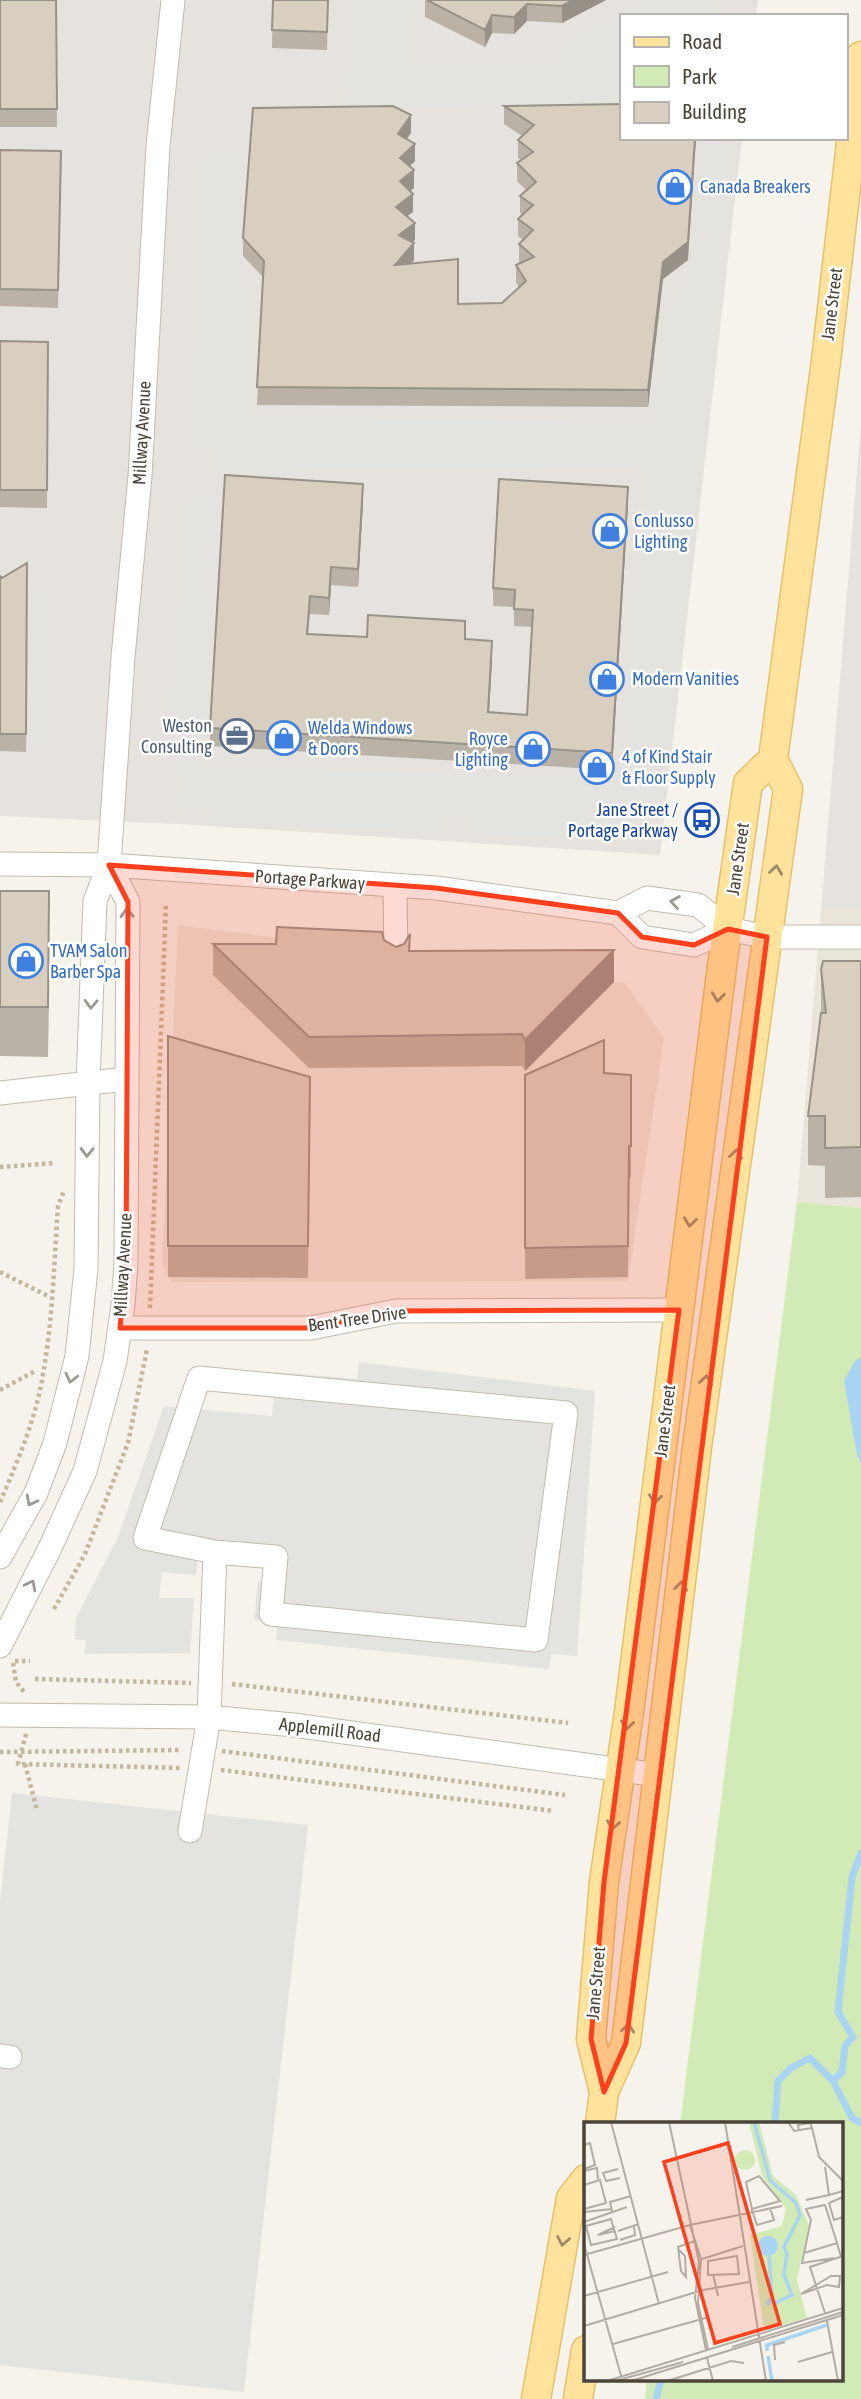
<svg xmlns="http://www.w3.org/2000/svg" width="861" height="2399" viewBox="0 0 861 2399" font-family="'Asap Condensed',sans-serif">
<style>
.residential{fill:#eae5da}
.industrial{fill:#e6e2dd}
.green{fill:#d2eab5}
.parking{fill:#e5e3e0}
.water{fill:#a9d4f2}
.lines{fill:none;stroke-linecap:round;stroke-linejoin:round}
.stream{stroke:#a9d4f2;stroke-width:7}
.minor-casing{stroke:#c2bbae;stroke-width:25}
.major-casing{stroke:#e6c16a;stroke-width:31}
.path{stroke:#c4b79f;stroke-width:4.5;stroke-dasharray:3.5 3.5;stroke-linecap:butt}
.minor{stroke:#fff;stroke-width:23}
.major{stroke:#ffe39c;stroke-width:28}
.wall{fill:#bab2a6}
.shaded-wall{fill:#979187}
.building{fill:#d8cfc1;stroke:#979187;stroke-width:2}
.oneway{stroke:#9c8c66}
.oneway2{stroke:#9c9892}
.marked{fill:#fc3f1d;fill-opacity:0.2;stroke:#fc3f1d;stroke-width:5;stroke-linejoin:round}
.labels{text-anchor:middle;stroke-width:5;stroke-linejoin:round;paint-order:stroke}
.shop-label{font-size:18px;fill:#366cbe;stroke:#fff;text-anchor:start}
.street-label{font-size:18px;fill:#4b4439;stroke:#fff}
.service-label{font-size:18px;fill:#4e5e75;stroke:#fff;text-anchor:end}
.transit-label{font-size:18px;fill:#164399;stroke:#fff;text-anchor:end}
.inset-river{fill:none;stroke:#a9d4f2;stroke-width:3.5}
.inset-road{fill:none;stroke:#b2ada4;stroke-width:2}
.view{fill:#fc3f1d;fill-opacity:0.15;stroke:#fc3f1d;stroke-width:3.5}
.inset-edge{fill:none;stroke:#4b4439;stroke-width:3.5}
</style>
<rect width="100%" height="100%" fill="#f6f3ec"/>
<path class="residential" d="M821 909H861V1208L797 1202Z
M178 925 625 983 664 1038 628 1281 171 1282 162 1264Z"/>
<path class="industrial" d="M0 0H758L756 16H621V138H742L660 855 179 824 0 816Z
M861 423V909H821Z"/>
<path class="green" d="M797 1202 861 1208V2399H645L647 2380H842V2124H680Z"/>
<path class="parking" d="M352 0H415L407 35 410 65 561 63 563 45 650 0H712L710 16H621V101L347 110Z
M703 138H734L700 467 662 806 644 805 642 817H635L633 841 472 834 471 813 440 811 436 832 213 822 208 804 192 817 173 798 187 787 168 750 188 497H219L204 757 193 758 210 774 211 766 607 779 605 791 618 784 643 529 657 528 654 515 645 509 649 467 216 471V446L190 445 205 155 248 148 241 288H252L247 415 654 424 670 300 688 283Z
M34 593 50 594 47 744H30Z
M359 1362 595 1391 577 1656 551 1654 549 1669 276 1640 278 1622 254 1620 258 1581 277 1583 279 1565 198 1557 196 1575 162 1572 159 1598H194L190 1653 84 1654 87 1641 75 1639 76 1618 118 1537 164 1406 272 1416 275 1372 357 1379Z
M12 1793 308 1825 244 2392 0 2365V1902Z"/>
<path class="water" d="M861 1357V1464L857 1455 844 1381 855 1361Z"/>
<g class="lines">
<path class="stream" d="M833 2081 842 2072 845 2046 853 2037 838 2012 852 1877 861 1853
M775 2122 778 2081 791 2068 810 2058 833 2081 852 2118 861 2123
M656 2399 661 2380"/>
<g class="minor-casing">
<path id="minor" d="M0 864 109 865 436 888 618 913 647 898 698 905 728 929 767 937H861
M395 886 396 964
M618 913 642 937 694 945 728 929
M0 1093 126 1079
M120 1328H311L396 1311 679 1310
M199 1378 566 1413 536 1640 271 1614 276 1557 215 1552 145 1538Z
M0 1557 36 1493 55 1443 77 1356 86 1269 88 1083 95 901 109 865 123 657 140 476 158 146 173 0
M0 1646 50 1548 85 1471 115 1361 123 1305 126 1263 128 902 109 865
M0 1715 209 1717 293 1725 658 1775
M190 1831 209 1717 215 1552
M0 2056 10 2057"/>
</g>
<g class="major-casing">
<path id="major" d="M604 2092 591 2039 604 1882 629 1712 722 966 748 783 773 759
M600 2124 604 2092 626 2043 697 1447 788 789 773 759 826 361 861 56
M536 2399 571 2198 586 2179
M578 2399 586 2350"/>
</g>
<path class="path" d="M0 1167 55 1163
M0 1272 48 1296
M150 1308 166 904
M0 1390 37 1370
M0 1502C18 1460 36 1419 43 1374 53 1319 54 1262 58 1206L64 1191
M54 1609 85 1554 128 1443 147 1349
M15 1661H30
M13 1663 16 1682 25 1693
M35 1679 191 1683
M232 1684 568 1723
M26 1734 18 1764 181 1768
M222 1751 565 1795
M0 1752 182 1750
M25 1764 37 1810
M221 1770 554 1811"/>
<use href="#minor" class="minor"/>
<use href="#major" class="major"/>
</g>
<path class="wall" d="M0 0H56L57 127H0Z
M273 0H328L327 50 272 48Z
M425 0H606L562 23 527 21 514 34 492 33 485 47 425 17Z
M621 104 688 260 663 279 648 407 257 405 263 277 243 256V238L411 133 406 139 415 161 409 166 414 188 410 191 413 212 407 216 415 240 413 242 414 260 411 263 458 304 502 303 519 287 516 283V265L520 263 519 262V244L523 240 518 236V219L522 215 520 213V196L526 190 517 181V163L521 160 518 158V140L522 136 504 124V106Z
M0 150 61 151 58 308 0 306Z
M0 341 48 342 47 508 0 507Z
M363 502 358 587 331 585 329 615 310 614 308 634 367 637 465 639 492 659 489 712 527 715 532 627 514 626V607L493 606V588L628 504 612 770 210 746V728Z
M0 576 2 578 27 581 26 752 0 751Z
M0 891 49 941 48 1057 0 1056Z
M384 940 396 947 410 951 614 982 525 1071 522 1066 309 1068 213 975V944H276Z
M861 961V1197L825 1198V1166L808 1165V1116L821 1013V969Z
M168 1036 310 1077 308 1278 168 1277Z
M604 1074 631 1075V1178H629L628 1277 525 1279V1075Z"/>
<path class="shaded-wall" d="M573 0H606L562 23V6Z
M527 4V21L514 34V17Z
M492 15V33L485 47V30Z
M411 115V133L398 152V134Z
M695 138H696L688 260 663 279 648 407V390L663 262Z
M415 144V161L400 176V158Z
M414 170V188L400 199V181Z
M413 194V212L396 224V207Z
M415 223V240L399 252V235Z
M414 243V260L395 282V265Z
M363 484V502L358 587V569Z
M628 487V504L612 770V753Z
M331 567V585L329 615V598Z
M492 641V659L488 730V712Z
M49 891V941L48 1057V1007Z
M614 950V982L525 1071V1040Z"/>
<path class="building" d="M0 0H56L57 109H0Z
M273 0H328L327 32 272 30Z
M427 0H573L562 6 527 4 514 17 492 15 485 30Z
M621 104V138H695L688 242 663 262 648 390 257 387 264 261 243 238 253 108 393 106 411 115 398 134 415 144 400 158 414 170 400 181 413 194 396 207 415 223 399 235 414 243 395 265 458 259V304L502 303 526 281 516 265 534 257 519 244 533 230 518 219 533 205 520 196 536 182 517 163 533 152 518 140 534 125 504 106Z
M0 150 61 151 58 290 0 289Z
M0 341 48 342 47 490H0Z
M225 475 363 484 358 569 331 567 329 598 310 596 307 634 367 637 368 615 465 621V639L492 641 488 712 527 715 533 610 514 609 515 590 493 588 499 479 628 487 612 753 210 728Z
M27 563 26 734H0V576L2 578Z
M0 891H49L48 1007H0Z
M277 927 382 932 384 940 396 947 404 944 410 934 409 951 614 950 525 1040 522 1034 309 1037 213 944H276Z
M823 961H861V1147L825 1148V1116H808L821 1013H826L821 969Z
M168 1036 310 1077 308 1246H168Z
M604 1040V1073L631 1075V1146H629L628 1246 525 1248V1075Z"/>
<defs><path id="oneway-chevron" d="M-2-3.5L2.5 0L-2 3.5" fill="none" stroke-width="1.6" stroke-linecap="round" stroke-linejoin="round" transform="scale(1.75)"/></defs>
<g class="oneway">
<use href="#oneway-chevron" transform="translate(776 870) rotate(-82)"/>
<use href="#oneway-chevron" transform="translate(718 997) rotate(97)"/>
<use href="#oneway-chevron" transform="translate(736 1154) rotate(-82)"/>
<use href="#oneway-chevron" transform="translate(690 1222) rotate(97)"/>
<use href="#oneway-chevron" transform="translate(706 1380) rotate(-82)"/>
<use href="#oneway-chevron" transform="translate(655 1499) rotate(97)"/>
<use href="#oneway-chevron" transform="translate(681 1586) rotate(-83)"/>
<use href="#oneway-chevron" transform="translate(627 1725) rotate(98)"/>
<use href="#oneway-chevron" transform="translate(613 1825) rotate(98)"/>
<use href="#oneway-chevron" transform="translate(628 2028) rotate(-83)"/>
<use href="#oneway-chevron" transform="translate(563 2241) rotate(100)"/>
</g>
<g class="oneway2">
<use href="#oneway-chevron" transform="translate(675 902) rotate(-171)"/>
<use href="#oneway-chevron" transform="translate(127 913) rotate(-91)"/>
<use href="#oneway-chevron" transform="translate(91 1004) rotate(92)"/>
<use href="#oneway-chevron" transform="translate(87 1152) rotate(91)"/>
<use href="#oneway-chevron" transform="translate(71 1378) rotate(104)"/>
<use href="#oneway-chevron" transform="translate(31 1501) rotate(118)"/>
<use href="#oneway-chevron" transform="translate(31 1585) rotate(-63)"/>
</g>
<path class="marked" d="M109 865 436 888 618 913 642 937 694 945 728 929 767 937 626 2043 604 2092 591 2039 604 1882 679 1310 396 1311 311 1328H120L126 1263 128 902Z"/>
<defs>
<g id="shop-ring" transform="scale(1.75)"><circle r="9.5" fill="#fff" stroke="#3f7fe0" stroke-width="1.5"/><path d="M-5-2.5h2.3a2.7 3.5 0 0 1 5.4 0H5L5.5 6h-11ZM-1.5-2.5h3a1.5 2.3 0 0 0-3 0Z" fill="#3f7fe0"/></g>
<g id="office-ring" transform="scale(1.75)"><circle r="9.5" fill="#fff" stroke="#5c6f8a" stroke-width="1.5"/><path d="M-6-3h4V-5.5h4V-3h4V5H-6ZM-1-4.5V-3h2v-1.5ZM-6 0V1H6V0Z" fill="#5c6f8a"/></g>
<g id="bus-ring" transform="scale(1.75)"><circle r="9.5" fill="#fff" stroke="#1a4fb4" stroke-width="1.5"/><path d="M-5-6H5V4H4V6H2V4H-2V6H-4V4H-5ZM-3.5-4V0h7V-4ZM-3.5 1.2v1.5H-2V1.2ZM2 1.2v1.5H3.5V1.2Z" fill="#1a4fb4"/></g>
</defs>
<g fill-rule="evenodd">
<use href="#shop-ring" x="675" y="187"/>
<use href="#shop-ring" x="610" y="531"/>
<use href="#shop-ring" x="607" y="679"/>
<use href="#office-ring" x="237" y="736"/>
<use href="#shop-ring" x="284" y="738"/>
<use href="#shop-ring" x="533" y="749"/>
<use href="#shop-ring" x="597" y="767"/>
<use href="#bus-ring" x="702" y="820"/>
<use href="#shop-ring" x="26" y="961"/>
</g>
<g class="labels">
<g class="shop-label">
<text x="700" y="193">Canada Breakers</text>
<text x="634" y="527">Conlusso<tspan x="634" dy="21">Lighting</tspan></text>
<text x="632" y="685">Modern Vanities</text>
<text x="308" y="734">Welda Windows<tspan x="308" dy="21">&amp; Doors</tspan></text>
<text x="508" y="745" text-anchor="end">Royce<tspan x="508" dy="21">Lighting</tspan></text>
<text x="622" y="763">4 of Kind Stair<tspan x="622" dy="21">&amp; Floor Supply</tspan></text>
<text x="50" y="957">TVAM Salon<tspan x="50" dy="21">Barber Spa</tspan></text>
</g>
<g class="street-label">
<text transform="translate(832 304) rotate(-83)" y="6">Jane Street</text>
<text transform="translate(142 433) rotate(-87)" y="6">Millway Avenue</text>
<text transform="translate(738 859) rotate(-82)" y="6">Jane Street</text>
<text transform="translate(310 880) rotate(4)" y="6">Portage Parkway</text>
<text transform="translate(123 1265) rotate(-87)" y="6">Millway Avenue</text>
<text transform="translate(357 1319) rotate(-8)" y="6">Bent Tree Drive</text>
<text transform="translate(665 1421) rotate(-83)" y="6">Jane Street</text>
<text transform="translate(330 1730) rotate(7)" y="6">Applemill Road</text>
<text transform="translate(596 1983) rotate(-85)" y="6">Jane Street</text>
</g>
<g class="service-label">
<text x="212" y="732">Weston<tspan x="212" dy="21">Consulting</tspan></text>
</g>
<g class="transit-label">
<text x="678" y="816">Jane Street /<tspan x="678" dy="21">Portage Parkway</tspan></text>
</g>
</g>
<g transform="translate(584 2122)">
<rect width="259" height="259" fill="#f6f3ec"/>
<path d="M165 0H175L189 54 212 73 225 103 213 158 223 196 180 208 166 113 198 104 202 87 178 54ZM151 38a10 10 0 1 1 20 0a10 10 0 1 1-20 0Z" fill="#d2eab5"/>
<path d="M174 124a10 10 0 1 1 20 0a10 10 0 1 1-20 0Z" fill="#a9d4f2"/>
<path class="inset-river" d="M170 0 186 58 212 81 216 93 200 125 203 132 200 153 208 173 191 181 185 178 184 183M185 133 188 177M183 229V223L243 203M184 234 188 259"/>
<path class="inset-road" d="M27 0 75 182M85 0 115 140 111 176 122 228M141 0 182 259M204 0 210 9 228 6 235 35 259 59M215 9 214 3 226 1 228 6M0 23 6 21 11 43 0 47M241 45 245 73 259 69M34 47 19 51 22 59 36 56M0 49 13 46 14 57M0 63 16 58 22 81 0 87M259 75 245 81 250 98 259 95M222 78 245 73M168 87 196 79 175 54 162 60 168 87V91M28 89 26 80 47 74M0 90 28 87M169 91 173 103 190 98 186 86M27 97 33 117 7 123 2 104ZM0 100 43 85M106 103 117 137 114 181 124 227M31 105 14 113 31 109M34 109 55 102M36 118 51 113 50 105M0 122 38 257M95 128 101 134 102 155 97 149 94 125 111 119M220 131 227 98 222 87 241 83 253 121M0 133 106 103 198 84M153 134 155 152 124 153V139ZM250 136 218 141 220 131 253 121 257 135M118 137 159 124M129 152 134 174M247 154H256L255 165 243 163 217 172ZM0 174 84 150M241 191 226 145 259 134M243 199 254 259M0 204 119 168 165 160M29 222 125 195M148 225 259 190M123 236 129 259M191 238 190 223 201 220M214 240 248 230M35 258 99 240M23 259 259 186M47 259 259 193M83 259 147 239 160 241"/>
<path class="view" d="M144 21 196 202 131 221 80 40Z"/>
<rect width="259" height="259" class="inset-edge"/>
</g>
<rect x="620" y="14" width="228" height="126" fill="#ffffff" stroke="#b7b4b0" stroke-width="2"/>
<rect x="634" y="37" width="35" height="10" fill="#ffe39c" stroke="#b7b4b0" stroke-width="2"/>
<text x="682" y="49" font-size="21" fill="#4b4439">Road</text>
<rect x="634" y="66" width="35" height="21" fill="#d2eab5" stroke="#b7b4b0" stroke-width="2"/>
<text x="682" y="84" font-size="21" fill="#4b4439">Park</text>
<rect x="634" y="102" width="35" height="21" fill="#d8cfc1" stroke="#b7b4b0" stroke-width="2"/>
<text x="682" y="119" font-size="21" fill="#4b4439">Building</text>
</svg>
